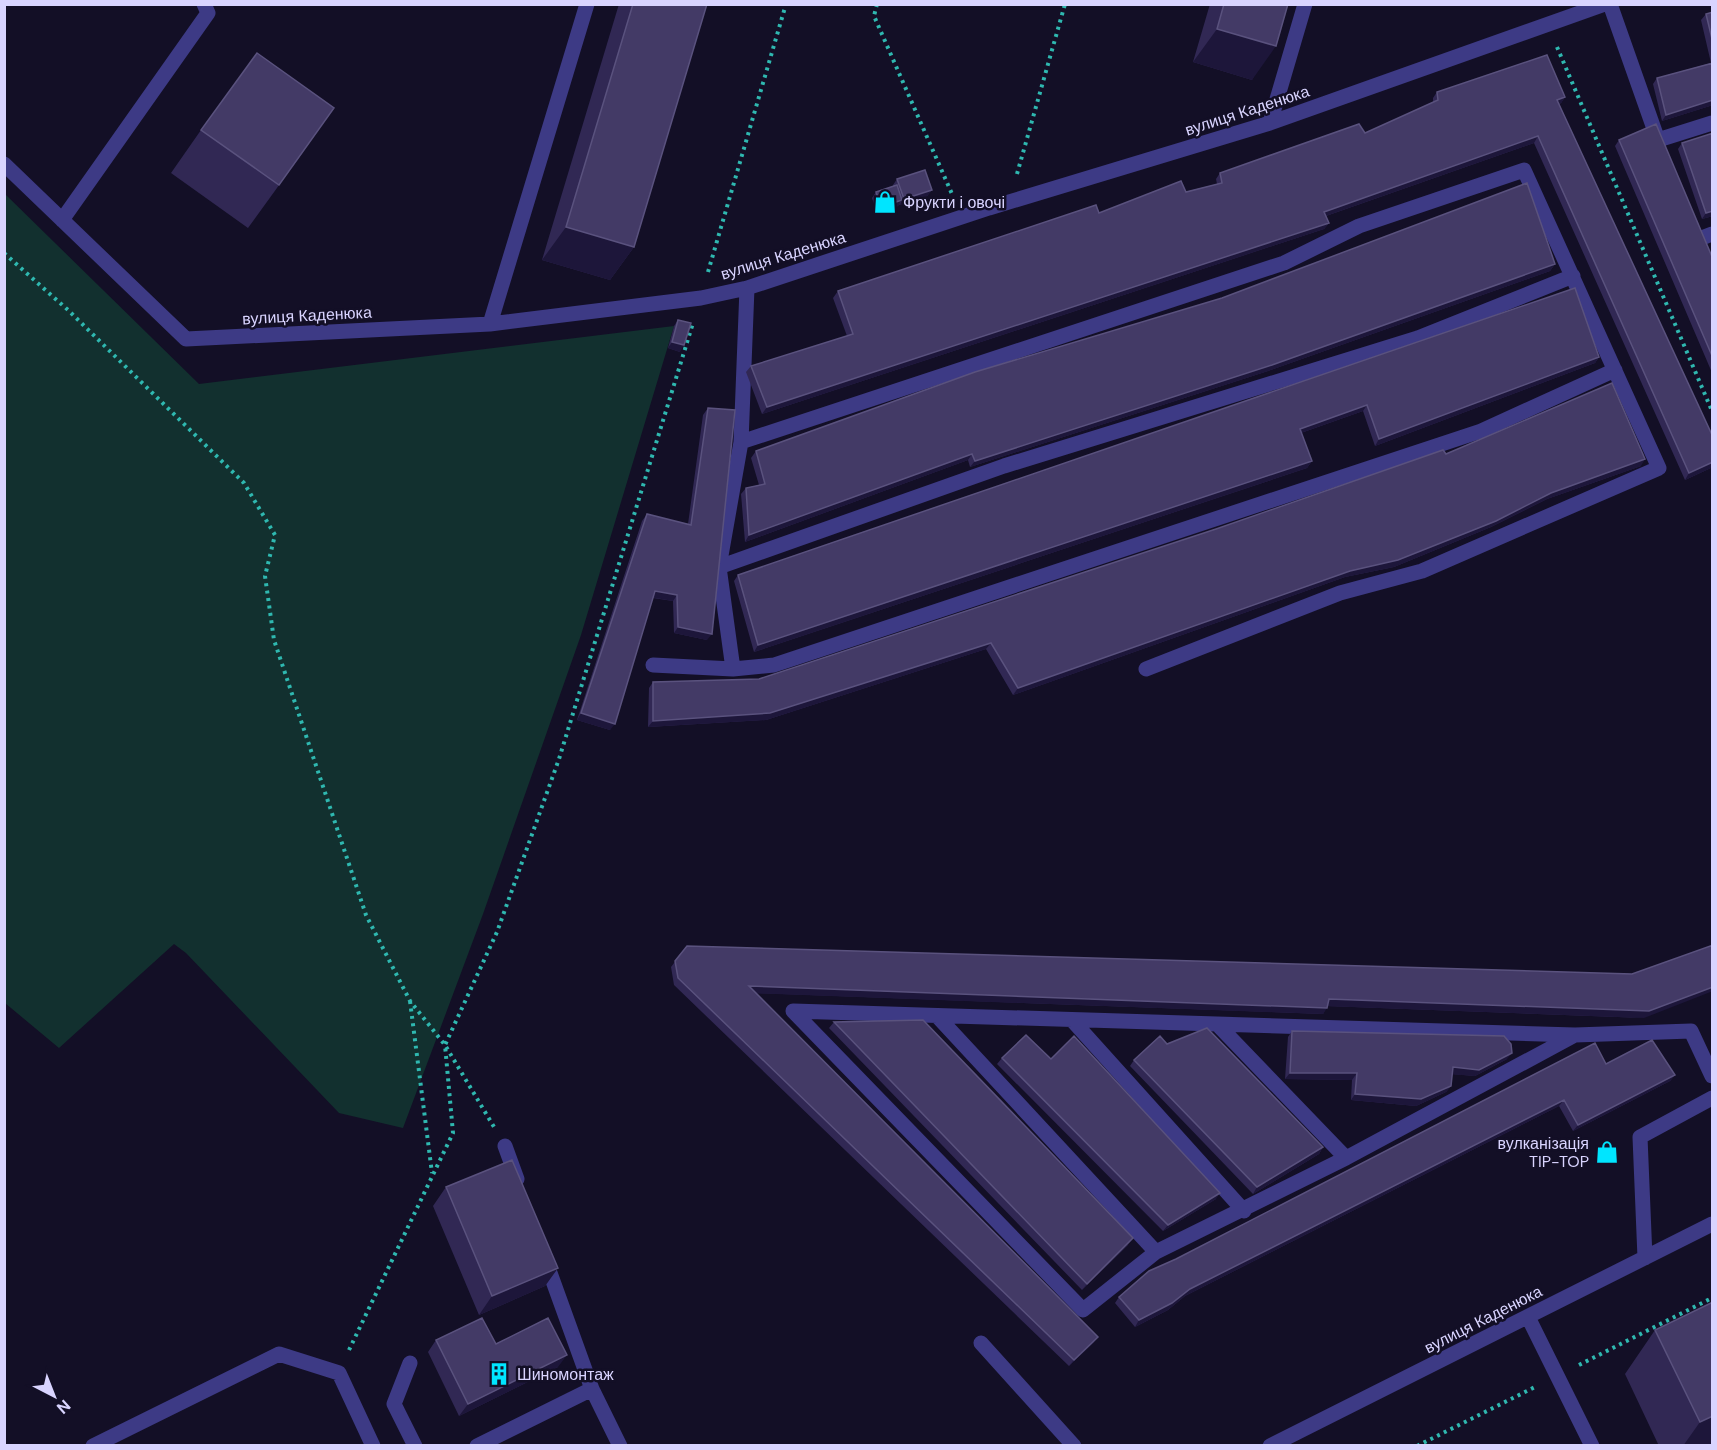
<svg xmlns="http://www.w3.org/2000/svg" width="1717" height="1450" viewBox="0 0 1717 1450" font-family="'DM Sans',sans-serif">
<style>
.green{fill:#12302f}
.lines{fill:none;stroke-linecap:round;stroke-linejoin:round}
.path{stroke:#2fb8b0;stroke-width:4;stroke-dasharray:3 4.5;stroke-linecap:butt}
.minor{stroke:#3d3a85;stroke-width:15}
.wall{fill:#312854}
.shaded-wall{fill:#1d163a}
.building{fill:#433a66;stroke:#5a527e;stroke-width:1.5}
.labels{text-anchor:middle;stroke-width:5;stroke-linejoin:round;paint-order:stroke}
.street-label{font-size:16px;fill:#d9d4ff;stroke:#130f26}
.poi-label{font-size:16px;fill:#d9d4ff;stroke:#130f26;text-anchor:start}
</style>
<rect width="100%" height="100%" fill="#130f26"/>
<path class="green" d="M5 194 199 384 674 326 581 635 483 914 403 1128 339 1113 186 953 174 944 59 1048 5 1003Z"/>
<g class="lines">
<path class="path" d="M877 4 874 16 952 194
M1557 47 1712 411
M1017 174 1065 4
M4 253 68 310 244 483 275 535 265 576 274 640 366 915 410 1001 445 1045 494 1127
M708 272 786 4
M410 1001 432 1173
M349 1350 453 1133 445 1045 497 932 559 759 693 323
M1579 1365 1712 1298
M1417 1446 1535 1387"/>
<path class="minor" d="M1610 4 1659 143
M1270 123 1305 4
M1658 140 1712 123
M4 164 186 339 490 324 701 298 747 288 989 208 1270 123 1605 4
M62 220 208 13 204 4
M1699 239 1712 234
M490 324 587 4
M741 442 1284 263 1359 226 1524 170 1659 468 1422 571 1340 593 1146 669
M719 567 1004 466 1418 338 1573 276
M653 665 733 669 774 665 1481 431 1615 370
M733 669 719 567 741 442 747 288
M937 1016 1156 1252
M1072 1020 1244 1211
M1218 1025 1346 1158
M1575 1035 1346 1158 1156 1252 1083 1310 793 1011 1575 1035 1691 1031 1712 1076
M505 1146 517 1179
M1645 1258 1640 1137 1712 1098
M545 1259 592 1389
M1528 1317 1592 1446
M981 1343 1074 1446
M410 1363 394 1404 415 1446
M93 1446 279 1354 339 1373 373 1446
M477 1446 592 1389 620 1446
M1270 1446 1712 1224"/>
</g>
<path class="wall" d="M619 4H707L634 247 610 280 542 260Z
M1210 4H1288L1252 80 1193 62Z
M1713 12V105L1662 121 1653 84 1657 78 1711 63 1701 20 1706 14Z
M1437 92 1565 97 1561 103 1559 104 1713 437V467L1685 480 1534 143 1326 216 1329 223 1324 229 762 414 746 372 751 366 847 336 833 298 838 291 1099 213 1217 184 1216 179 1220 173 1365 133 1433 102V98Z
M201 130 303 152 248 228 171 173Z
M1619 140 1713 259V375L1615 146Z
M1682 143 1713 216 1702 219 1678 149Z
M897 179 932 190 927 196 899 205V204L898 206 877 213 872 198 876 192 893 186V185Z
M1555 264 1550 271 1268 371 970 467 968 460 745 542 741 494 746 488 759 485 751 458 756 451Z
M1575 288 1599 357 1595 363 1375 446 1363 411 1301 433 1312 461 1307 468 754 652 734 581 738 575Z
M678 320 680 352 668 348 674 326Z
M708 408 707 640 674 633 673 601 653 598 610 730 577 720 642 521 647 514 688 524 703 415Z
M1446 454 1641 466 1547 499 1491 527 1394 567 1345 577 1013 695 986 649 766 720 648 727 649 688 653 682 759 679Z
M687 946 1644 1018 1327 1006 1323 1014 756 993 1098 1337 1093 1343 1069 1366 674 985 671 967Z
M834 1022 1128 1245 1082 1290 829 1028Z
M1292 1031 1507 1059 1475 1076 1452 1074 1451 1086 1446 1092 1416 1106 1351 1100 1352 1080 1285 1079 1288 1037Z
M1167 1044 1323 1147 1319 1154 1253 1194 1130 1066 1134 1060Z
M1002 1058 1051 1059 1216 1199 1163 1231 997 1064Z
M1606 1064 1675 1075 1670 1081 1573 1131 1559 1106 1185 1296 1168 1310 1135 1327 1115 1303 1119 1297 1176 1259Z
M446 1187 558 1268 545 1286 479 1315 433 1206Z
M1713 1302V1444L1710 1446H1659L1625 1374 1655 1330Z
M436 1340 496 1344 558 1367 459 1416 428 1352Z"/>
<path class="shaded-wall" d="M1217 29 1276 46 1252 80 1193 62Z
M1565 97 1561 103 1553 106 1557 100Z
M1713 100V105L1662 121 1666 115Z
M1538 136 1534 143 1320 218 1324 212Z
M932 190 927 196 899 205 904 199Z
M902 200 898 206 877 213 881 207Z
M1713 211V216L1702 219 1706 213Z
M1329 223 1324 229 762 414 767 407Z
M566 227 634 247 610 280 542 260Z
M1555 264 1550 271 1268 371 970 467 975 461Z
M672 342 684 345 680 352 668 348Z
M1599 357 1595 363 1375 446 1379 439Z
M1367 405 1363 411 1295 435 1300 429Z
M972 454 968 460 745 542 749 535Z
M1645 459 1641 466 1547 499 1491 527 1394 567 1345 577 1013 695 1018 688 1350 571 1551 493Z
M1312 461 1307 468 754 652 758 645Z
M1713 462V467L1685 480 1689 473Z
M655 591 677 595 673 601 650 597Z
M678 627 712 634 707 640 674 633Z
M991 643 986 649 766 720 648 727 653 721Z
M581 713 615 724 610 730 577 720Z
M749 986 1327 1008 1323 1014 745 993Z
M1713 987V991L1644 1018 1324 1006 1329 999Z
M1512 1053 1507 1059 1475 1076 1448 1074 1453 1067Z
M1290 1073H1357L1352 1080 1285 1079Z
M1675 1075 1670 1081 1573 1131 1578 1125Z
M1451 1086 1446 1092 1416 1106 1351 1100 1355 1094Z
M1564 1100 1559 1106 1185 1296 1168 1310 1135 1327 1139 1320 1190 1289Z
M1323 1147 1319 1154 1253 1194 1257 1187Z
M1220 1193 1216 1199 1163 1231 1168 1225Z
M1133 1238 1128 1245 1082 1290 1087 1284Z
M558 1268 545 1286 479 1315 492 1296Z
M1098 1337 1093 1343 1069 1366 1074 1360Z
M567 1355 558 1367 459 1416 468 1404Z
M1713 1416V1444L1710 1446H1683L1700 1422Z"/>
<path class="building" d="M633 4H707L634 247 566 227Z
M1224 4H1288L1276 46 1217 29Z
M1713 12V43L1706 14Z
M257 53 334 108 279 185 201 130Z
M1547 55 1565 97 1557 100 1713 437V462L1689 473 1538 136 1324 212 1329 223 767 407 751 366 853 334 838 291 1096 205 1099 213 1181 181 1186 192 1222 183 1220 173 1359 124 1365 133 1438 100 1437 92Z
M1713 63V100L1666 115 1657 78Z
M1656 124 1713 259V358L1619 140Z
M1713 133V211L1706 213 1682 143Z
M925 170 932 190 904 199 897 179Z
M1527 183 1555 264 1272 365 975 461 972 454 749 535 746 488 765 484 756 451 975 372 1222 298Z
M897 185 902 200 881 207 876 192Z
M1575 288 1599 357 1379 439 1367 405 1300 429 1312 461 758 645 738 575Z
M678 320 691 323 684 345 672 342Z
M1612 383 1645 459 1551 493 1496 521 1398 560 1350 571 1018 688 991 643 770 713 653 721V682L759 679 1216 529 1443 450 1446 454Z
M708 408 735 410 712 634 678 627 677 595 655 591 615 724 581 713 647 514 691 525Z
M1713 945V987L1649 1011 1329 999 1327 1008 749 986 1098 1337 1074 1360 678 978 675 961 687 946 1632 974Z
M923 1020 1133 1238 1087 1284 834 1022Z
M1207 1028 1323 1147 1257 1187 1134 1060 1160 1036 1167 1044Z
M1292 1031 1504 1036 1511 1044 1512 1053 1479 1070 1453 1067 1451 1086 1421 1099 1355 1094 1357 1073H1290Z
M1026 1035 1051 1059 1074 1036 1220 1193 1168 1225 1002 1058Z
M1652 1040 1675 1075 1578 1125 1564 1100 1190 1289 1172 1303 1139 1320 1119 1297 1149 1271 1176 1259 1595 1043 1606 1064Z
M512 1160 558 1268 492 1296 446 1187Z
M1713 1302V1416L1700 1422 1655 1330Z
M482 1318 496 1344 548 1318 567 1355 468 1404 436 1340Z"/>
<defs>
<g id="shop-bare" transform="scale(1.8)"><path d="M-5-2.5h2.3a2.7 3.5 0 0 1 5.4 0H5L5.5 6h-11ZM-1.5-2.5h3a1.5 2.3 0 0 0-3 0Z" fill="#00e5ff" stroke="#130f26" stroke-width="2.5" paint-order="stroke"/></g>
<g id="building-bare" transform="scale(1.8)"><path d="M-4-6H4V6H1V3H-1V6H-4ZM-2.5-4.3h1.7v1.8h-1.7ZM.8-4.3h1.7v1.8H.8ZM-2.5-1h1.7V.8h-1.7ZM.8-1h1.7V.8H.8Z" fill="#00e5ff" stroke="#130f26" stroke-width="2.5" paint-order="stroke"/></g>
</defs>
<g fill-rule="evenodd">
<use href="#shop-bare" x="885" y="202"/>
<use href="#shop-bare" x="1607" y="1152"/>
<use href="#building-bare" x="499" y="1374"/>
</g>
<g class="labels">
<g class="street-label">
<text transform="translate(1247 110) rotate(-18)" y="6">вулиця Каденюка</text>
<text transform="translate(783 255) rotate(-17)" y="6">вулиця Каденюка</text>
<text transform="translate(307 315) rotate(-3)" y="6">вулиця Каденюка</text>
<text transform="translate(1483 1319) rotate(-27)" y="6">вулиця Каденюка</text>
</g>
<g class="poi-label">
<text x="903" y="208">Фрукти і овочі</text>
<text x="1589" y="1149" text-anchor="end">вулканізація<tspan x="1589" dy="18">TIP-TOP</tspan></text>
<text x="517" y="1380">Шиномонтаж</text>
</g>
</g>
<rect width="1717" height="1450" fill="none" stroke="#d9d4ff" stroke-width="12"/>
<g transform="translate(54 1396) rotate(138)" stroke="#130f26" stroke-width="4.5" paint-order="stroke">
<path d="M0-4.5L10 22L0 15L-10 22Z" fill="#d9d4ff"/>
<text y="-9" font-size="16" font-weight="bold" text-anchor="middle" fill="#d9d4ff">N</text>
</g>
</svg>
